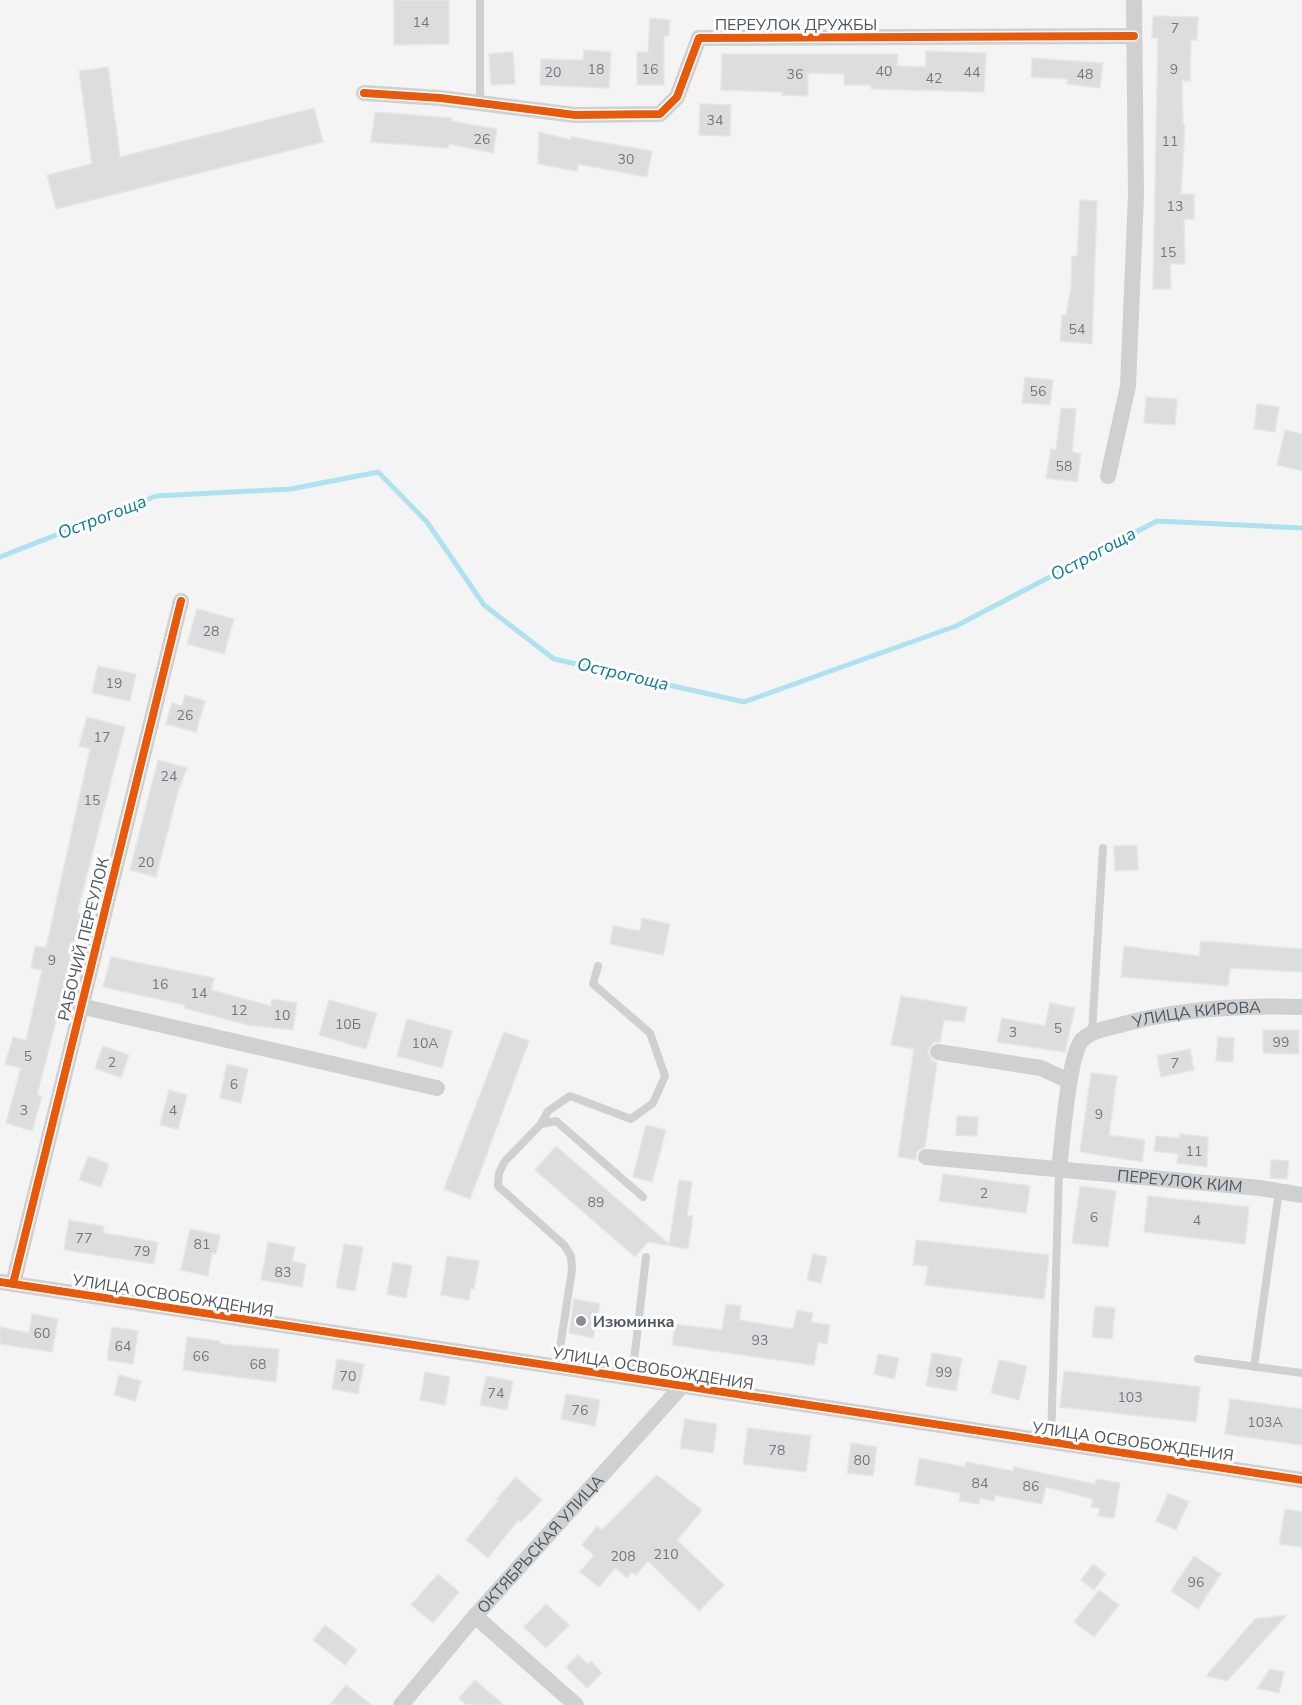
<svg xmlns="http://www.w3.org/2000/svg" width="1302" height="1705" viewBox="0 0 1302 1705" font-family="'Nunito Sans',sans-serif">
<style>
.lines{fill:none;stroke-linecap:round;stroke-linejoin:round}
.stream{stroke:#aee2f0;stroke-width:5}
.building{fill:#ddddde;stroke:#e5e6e7;stroke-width:1.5}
.lane{stroke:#ced0d2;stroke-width:8}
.street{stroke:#ced0d2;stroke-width:16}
.cycleway-casing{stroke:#fff;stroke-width:11}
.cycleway{stroke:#e8590c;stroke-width:8}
.poi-dot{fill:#868d94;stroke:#fff;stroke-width:2}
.labels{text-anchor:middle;stroke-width:6;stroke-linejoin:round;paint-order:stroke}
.number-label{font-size:14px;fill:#707881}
.street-label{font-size:16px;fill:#4a5661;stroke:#fff}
.poi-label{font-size:16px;font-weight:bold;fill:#4a5661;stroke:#fff;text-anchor:start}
.water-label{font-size:18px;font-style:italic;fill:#0c7c9b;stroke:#fff}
</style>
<rect width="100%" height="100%" fill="#f4f4f4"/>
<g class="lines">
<path class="stream" d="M0 557 156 496 291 489 378 472 427 522 484 605 554 659 744 702 956 626 1157 521 1302 528"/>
</g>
<path class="building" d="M394 0H449V44L394 45Z
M1153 16 1198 17 1197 40H1191L1190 81H1182L1183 125H1185L1181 194H1194V219H1184L1185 264H1170L1171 289H1153L1158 38H1152Z
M650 18 670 20 669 36H664V85H637V52H648Z
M584 50 611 52 609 88 540 85 541 59 583 60Z
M926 51 986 53 984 92 871 89V85H844V74L808 73V96L782 95V92L721 90 722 54H898L897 66 926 67Z
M513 52 515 84 491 85 489 54Z
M1032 58 1103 63 1100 88 1067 84 1068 79 1031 77Z
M108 67 120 157 314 108 323 142 56 209 47 175 92 164 79 71Z
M700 104 731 105 730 136 699 135Z
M375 112 452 118V121L497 129 493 153 449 144 448 148 371 142Z
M539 132 571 140 572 137 652 151 647 177 578 164 577 171 538 164Z
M1080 200 1097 201 1092 344 1060 341 1062 315H1066L1071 288 1072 256H1077Z
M1025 377 1053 380 1050 405 1022 403Z
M1146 397 1177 399 1175 425 1144 423Z
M1257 404 1279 407 1275 432 1254 429Z
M1061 408 1076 409 1072 452 1081 454 1077 482 1046 478 1051 449 1056 450Z
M1285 430 1302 434V471L1277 465Z
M197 609 234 619 224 654 187 644Z
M98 666 136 674 130 701 92 693Z
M185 695 205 701 196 732 166 724 172 703 182 706Z
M87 717 125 727 77 913 83 914 79 935 76 934 68 975 37 1095 42 1096 32 1131 6 1123 21 1068 5 1064 13 1037 26 1041 42 970 31 968 35 946 46 948 90 749 79 746Z
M158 760 187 768 178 791 156 877 130 870Z
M1137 845 1138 870 1115 871 1114 846Z
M642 918 670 924 663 955 610 944 613 926 640 931Z
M1201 941 1302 949V972L1230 968 1228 986 1121 977 1124 946 1199 956Z
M111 957 214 978 211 990 271 1006 272 999 297 1003 293 1030 248 1025 184 1008 185 1005 103 987Z
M901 996 967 1007 964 1022 944 1020 940 1042H934L928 1050 931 1060 937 1063 925 1147 917 1151 916 1160 898 1157 914 1049 891 1045Z
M329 1000 377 1013 366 1049 319 1035Z
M1050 1003 1075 1008 1065 1052 997 1042 1002 1018 1045 1026Z
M407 1019 452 1031 442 1068 397 1056Z
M1263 1030H1299V1054L1263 1053Z
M504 1032 529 1041 470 1199 444 1189Z
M1218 1037 1234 1038 1233 1062 1216 1061Z
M103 1046 129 1055 121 1078 95 1068Z
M1190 1049 1194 1070 1161 1077 1157 1056Z
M227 1064 248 1069 241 1103 220 1098Z
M1091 1073 1117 1076 1109 1135 1145 1140 1142 1162 1080 1152Z
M169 1090 187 1095 178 1129 160 1125Z
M957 1116 978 1117 977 1136 956 1135Z
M646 1125 666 1130 652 1182 633 1177Z
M1180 1134 1208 1137 1207 1167 1177 1163 1178 1154 1154 1151 1156 1136 1179 1138Z
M556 1146 669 1244 679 1180 692 1182 687 1216H693L688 1249 648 1242 635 1257 535 1170Z
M88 1156 109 1164 101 1187 79 1180Z
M1271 1160 1289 1161 1287 1179 1270 1178Z
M943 1174 1030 1186 1026 1213 939 1201Z
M1080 1186 1116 1191 1108 1247 1072 1243Z
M1148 1196 1249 1207 1245 1244 1144 1232Z
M69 1220 104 1226 103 1233 158 1242 154 1264 64 1250Z
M190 1229 220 1235 216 1254 212 1253 208 1276 181 1270Z
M916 1240 1049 1255 1044 1299 925 1285 928 1266 913 1265Z
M268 1242 295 1247 292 1261 306 1264 302 1287 261 1280Z
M344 1244 363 1247 355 1291 336 1288Z
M813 1254 827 1257 821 1283 807 1280Z
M447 1256 479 1261 474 1289 471 1288 469 1300 441 1295Z
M393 1262 412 1266 406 1298 387 1294Z
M574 1299 600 1304 593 1338 569 1333Z
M726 1304 741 1306 739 1320 793 1329 797 1310 813 1313 811 1322 830 1325 827 1344 818 1342 814 1365 672 1345 675 1324 722 1330Z
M1095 1306 1115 1308 1112 1339 1092 1337Z
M32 1314 58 1319 52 1352 0 1344V1327L29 1333Z
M112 1327 138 1331 133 1364 107 1360Z
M187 1337 220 1341V1344L279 1349 276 1382 183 1370Z
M932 1353 962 1358 956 1391 926 1386Z
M878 1354 899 1358 894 1379 874 1374Z
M337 1359 364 1364 358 1394 332 1389Z
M999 1360 1027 1366 1019 1400 991 1393Z
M1064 1371 1200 1387 1196 1422 1060 1407Z
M425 1372 450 1377 445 1405 420 1400Z
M119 1375 141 1381 135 1401 114 1395Z
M486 1376 513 1381 507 1410 480 1405Z
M566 1394 600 1400 595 1426 561 1419Z
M1230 1399 1302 1409V1445L1225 1434Z
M685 1419 717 1424 713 1453 680 1448Z
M748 1428 811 1436 806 1472 743 1464Z
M851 1443 877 1447 873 1476 847 1473Z
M919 1458 965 1467 966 1462 1013 1471 1014 1467 1095 1484 1096 1479 1120 1483 1114 1518 1098 1516 1100 1508 1091 1507 1093 1499 1046 1487 1042 1504 995 1495 994 1501 980 1498 979 1504 959 1501 960 1493 915 1485Z
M657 1475 702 1510 677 1540 724 1585 699 1611 648 1561 636 1575 632 1572 627 1578 615 1568 599 1587 580 1572 594 1555 582 1545 597 1526 602 1530Z
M516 1477 542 1500 521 1522 518 1520 488 1558 466 1540 498 1501 496 1500Z
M1168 1493 1189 1502 1176 1530 1156 1521Z
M1285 1509 1302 1512V1547L1279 1544Z
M1194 1556 1221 1574 1198 1609 1171 1591Z
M1093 1564 1106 1574 1094 1590 1081 1580Z
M438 1574 459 1592 433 1623 411 1605Z
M1099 1590 1119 1605 1094 1637 1074 1622Z
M546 1604 569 1625 546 1648 524 1627Z
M1287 1615 1227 1681 1206 1676 1255 1619Z
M325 1625 357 1650 345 1665 313 1640Z
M578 1655 588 1664 591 1661 602 1673 587 1688 566 1667Z
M1270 1669 1284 1672 1279 1693 1257 1688Z
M475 1680 504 1705H467L459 1698Z
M346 1685 372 1705H330Z"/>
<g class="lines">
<path class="lane" d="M480 102V0
M1092 1033 1103 848
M541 1124 548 1111 570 1096 631 1119 653 1103 665 1076 650 1033 593 984 598 966
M1198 1359 1302 1373
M557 1367 572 1270 571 1256 564 1245 498 1186 499 1173 505 1161 541 1124 556 1121 643 1197
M1254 1367 1279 1191
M632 1378 646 1257
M1051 1442 1059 1170"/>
<g class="street">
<path d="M364 93 440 98 575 115 660 114 677 97 699 38 1134 36"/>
<path d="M1108 476 1128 386 1136 195 1134 0"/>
<path d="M80 1006 437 1088"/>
<path d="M938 1052 1041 1068 1069 1081"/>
<path id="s1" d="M926 1157 1260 1188 1302 1195"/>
<path id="s2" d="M1059 1170C1062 1145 1068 1056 1082 1040 1091 1031 1104 1029 1116 1026 1176 1009 1239 1005 1302 1007"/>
<path d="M0 1282 1302 1480"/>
<path d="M13 1284 181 601"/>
<path d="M475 1616 576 1705"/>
<path id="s3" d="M401 1705 475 1616 682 1386"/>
</g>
<g class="cycleway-casing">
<path id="cycleway" d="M364 93 440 98 575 115 660 114 677 97 699 38 1134 36
M0 1282 1302 1480
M13 1284 181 601"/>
</g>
<use href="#cycleway" class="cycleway"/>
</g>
<circle class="poi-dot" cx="581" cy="1321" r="6"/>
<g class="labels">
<g class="number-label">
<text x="421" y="27">14</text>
<text x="1175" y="33">7</text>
<text x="596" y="74">18</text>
<text x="650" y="74">16</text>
<text x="1174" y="74">9</text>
<text x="884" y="76">40</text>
<text x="553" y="77">20</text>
<text x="972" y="77">44</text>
<text x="795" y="79">36</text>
<text x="1085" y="79">48</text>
<text x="934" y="83">42</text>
<text x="715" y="125">34</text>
<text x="482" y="144">26</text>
<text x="1170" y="146">11</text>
<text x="626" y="164">30</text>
<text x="1175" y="211">13</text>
<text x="1168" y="257">15</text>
<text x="1077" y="334">54</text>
<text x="1038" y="396">56</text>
<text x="1064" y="471">58</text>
<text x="211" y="636">28</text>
<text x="114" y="688">19</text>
<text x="185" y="720">26</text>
<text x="102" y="742">17</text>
<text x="169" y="781">24</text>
<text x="92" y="805">15</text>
<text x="146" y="867">20</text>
<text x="52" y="965">9</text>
<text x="160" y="989">16</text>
<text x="199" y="998">14</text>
<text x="239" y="1015">12</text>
<text x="282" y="1020">10</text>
<text x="348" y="1029">10Б</text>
<text x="1058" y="1033">5</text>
<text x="1013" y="1037">3</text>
<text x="1281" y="1047">99</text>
<text x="425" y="1048">10А</text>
<text x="28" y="1061">5</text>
<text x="112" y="1067">2</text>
<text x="1175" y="1068">7</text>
<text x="234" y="1089">6</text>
<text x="24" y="1115">3</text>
<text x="173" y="1115">4</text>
<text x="1099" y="1119">9</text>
<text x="1194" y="1156">11</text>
<text x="984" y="1198">2</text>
<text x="596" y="1207">89</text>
<text x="1094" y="1222">6</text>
<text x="1197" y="1225">4</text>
<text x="84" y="1243">77</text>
<text x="202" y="1249">81</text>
<text x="142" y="1256">79</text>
<text x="283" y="1277">83</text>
<text x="42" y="1338">60</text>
<text x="760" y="1345">93</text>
<text x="123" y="1351">64</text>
<text x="201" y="1361">66</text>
<text x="258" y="1369">68</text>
<text x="944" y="1377">99</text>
<text x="348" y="1381">70</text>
<text x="496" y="1398">74</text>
<text x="1130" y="1402">103</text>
<text x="580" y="1415">76</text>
<text x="1265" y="1427">103А</text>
<text x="777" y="1455">78</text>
<text x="862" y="1465">80</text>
<text x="980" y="1488">84</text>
<text x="1031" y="1491">86</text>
<text x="666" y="1559">210</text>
<text x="623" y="1561">208</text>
<text x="1196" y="1587">96</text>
</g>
<g class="street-label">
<text x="796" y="30">ПЕРЕУЛОК ДРУЖБЫ</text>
<text transform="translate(83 939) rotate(-76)" y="6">РАБОЧИЙ ПЕРЕУЛОК</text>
<text dy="6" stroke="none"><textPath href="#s2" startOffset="252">УЛИЦА КИРОВА</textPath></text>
<text dy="6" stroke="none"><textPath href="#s1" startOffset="255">ПЕРЕУЛОК КИМ</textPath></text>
<text transform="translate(173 1295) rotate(9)" y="6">УЛИЦА ОСВОБОЖДЕНИЯ</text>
<text transform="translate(653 1368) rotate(9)" y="6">УЛИЦА ОСВОБОЖДЕНИЯ</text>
<text transform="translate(1133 1441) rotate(8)" y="6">УЛИЦА ОСВОБОЖДЕНИЯ</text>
<text dy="6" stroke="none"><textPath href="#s3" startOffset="213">ОКТЯБРЬСКАЯ УЛИЦА</textPath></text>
</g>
<g class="poi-label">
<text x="593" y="1327">Изюминка</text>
</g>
<g class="water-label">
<text transform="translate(102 517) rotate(-21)" y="6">Острогоща</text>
<text transform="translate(1093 554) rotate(-28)" y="6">Острогоща</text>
<text transform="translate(623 674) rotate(13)" y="6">Острогоща</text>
</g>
</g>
</svg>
